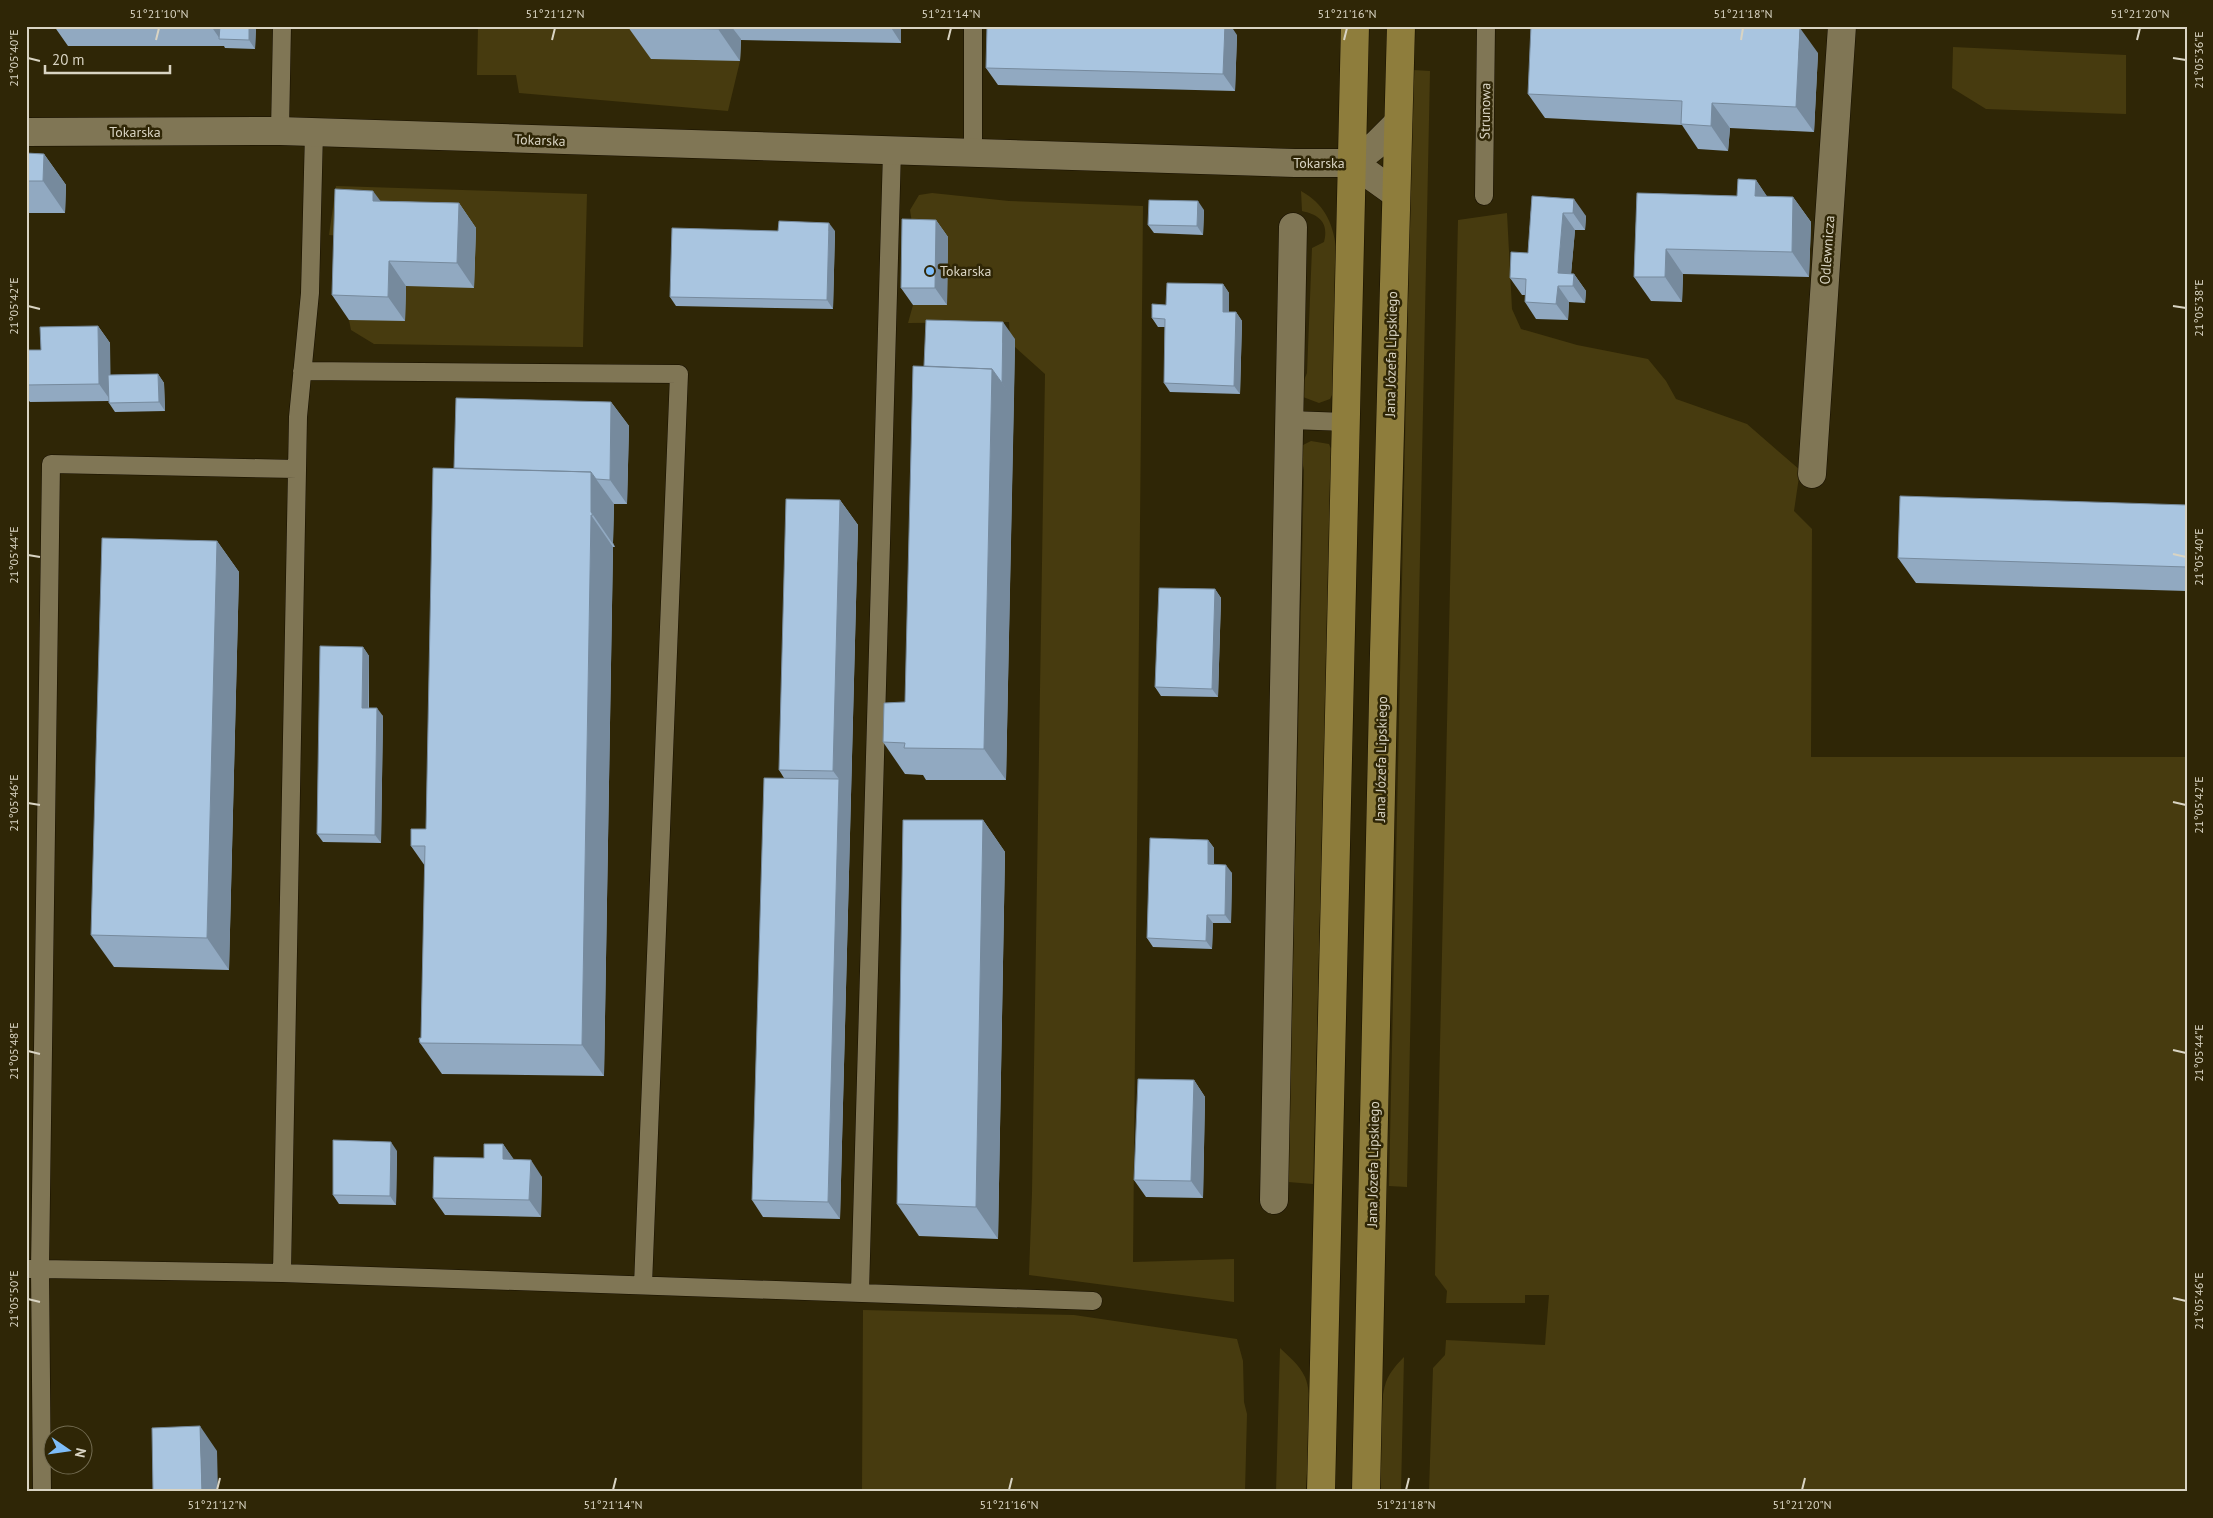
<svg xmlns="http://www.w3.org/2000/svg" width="2213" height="1518" viewBox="0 0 2213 1518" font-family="'PT Sans',sans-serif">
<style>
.green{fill:#473b0f}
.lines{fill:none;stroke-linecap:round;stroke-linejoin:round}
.service-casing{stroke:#160f00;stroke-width:19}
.minor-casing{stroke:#160f00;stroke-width:29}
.primary-casing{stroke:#160f00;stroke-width:29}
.service{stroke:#807655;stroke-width:18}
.minor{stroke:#807655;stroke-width:28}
.primary{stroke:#8e7d3c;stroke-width:28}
.wall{fill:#91a9c1}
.shaded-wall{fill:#768a9d}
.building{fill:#a9c5e0;stroke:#768a9d}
.ticks{fill:none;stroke:#d9d4c3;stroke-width:2}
.poi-dot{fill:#7ebdf9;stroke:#2f2606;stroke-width:2}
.labels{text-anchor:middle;stroke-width:5;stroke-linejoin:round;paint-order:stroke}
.street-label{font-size:14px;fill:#d9d4c3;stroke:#2f2606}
.poi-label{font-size:14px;fill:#d9d4c3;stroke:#2f2606;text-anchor:start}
.neatline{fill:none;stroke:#d9d4c3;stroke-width:2}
.ticks-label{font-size:12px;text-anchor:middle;fill:#d9d4c3}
</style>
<rect width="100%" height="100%" fill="#2f2606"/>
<path class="green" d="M478 26H742L740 61 728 111 519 93 516 75H477Z
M1953 47 2126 55V114L1986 109 1952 88Z
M1413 70 1430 71 1407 1187 1389 1186Z
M336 186 587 194 583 347 374 344 351 330 349 320 351 237 329 235Z
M1301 191C1324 204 1332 221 1336 246L1333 393 1330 399 1319 403 1303 397 1304 380 1307 373 1312 248 1324 242C1329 222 1319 215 1302 211Z
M932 193 1009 201 1143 206 1133 1262 1234 1259V1302L1029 1275 1032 1193 1045 374 1015 347 1010 339 1009 322 908 323 913 305H947L914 236 910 210 919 195Z
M1507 213 1512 309 1521 329 1577 345 1648 359 1666 381 1676 399 1747 424 1800 470 1794 511 1812 529 1811 757H2187V1492H1429L1433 1368 1445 1355 1446 1340 1545 1345 1549 1295H1525V1303H1446L1447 1291 1435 1275 1458 220Z
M1311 441 1329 444 1332 451 1313 1184 1288 1182 1304 470 1300 452 1303 445Z
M863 1310 1074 1315 1237 1339 1243 1361 1244 1402 1247 1414 1245 1492H862Z
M1280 1348C1289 1357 1299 1364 1305 1377 1315 1399 1307 1465 1306 1492H1276Z
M1404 1357 1401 1492H1381C1381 1461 1377 1410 1386 1382 1390 1372 1397 1364 1404 1357Z"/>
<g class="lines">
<g class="service-casing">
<path id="service" d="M280 131 282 26
M973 153V26
M1484 196 1486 26
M302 371 679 374 643 1285
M1290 420 1346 422
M26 1269H40L51 464 297 469
M282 1273 1093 1301
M860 1292 892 151
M42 1492 40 1269 282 1273 298 417 310 293 314 132"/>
</g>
<g class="minor-casing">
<path id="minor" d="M26 132 280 131 1295 163H1353L1377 144 1398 123
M1353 163 1395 193
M1812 474 1842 26
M1274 1200 1293 227"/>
</g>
<g class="primary-casing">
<path id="primary" d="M1321 1492 1355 26
M1366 1492 1384 653 1401 26"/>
</g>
<use href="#service" class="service"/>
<use href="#minor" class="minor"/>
<use href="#primary" class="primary"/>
</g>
<path class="wall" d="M54 26H256L255 49 225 48 224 46H68Z
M628 26H901V43L741 40V39L740 61 651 59 628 27Z
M1237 35 1235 91 998 85 986 68Z
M1818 53 1814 132 1730 128 1728 151 1698 149 1682 125 1545 118 1528 94Z
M26 153 44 154 66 185 65 213H28L27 281Z
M1756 180 1767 197H1793L1811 222 1809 277 1683 274 1682 302 1651 301 1634 277 1637 193 1737 196Z
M1532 196 1586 216 1585 230H1575L1571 274H1574L1586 291 1585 303 1569 302 1568 320 1536 319 1525 302V295H1522L1510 278 1528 253Z
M381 201 459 203 476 228 474 288 406 286 405 321 349 320 332 295Z
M1204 210 1203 235 1154 233 1148 225Z
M936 220 948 237 947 305H913L901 288Z
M778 231H835L833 309 676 306 670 297Z
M1223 284 1229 293V312H1236L1242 321 1240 394 1170 392 1164 383 1165 327H1158L1152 318 1166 305Z
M98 326 110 343V375L158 374 164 383 165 411 115 412 109 403V401L30 402 26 397V350H41Z
M1015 339 1006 780H926L923 775 905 774 883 742 905 702 924 366Z
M611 402 629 426 627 504H614L613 543 615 547H613L604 1076 442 1074 420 1043 421 1038 425 866 411 846 426 829 454 468Z
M840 500 858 525 840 1219 763 1217 752 1200 784 778 779 770Z
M2187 505V591L1916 583 1898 558Z
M217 541 239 572 229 970 114 967 91 935Z
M1215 589 1221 598 1218 697 1161 696 1155 687Z
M363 647 369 656V708L383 716 381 843 323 842 317 834Z
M983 820 1005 852 998 1239 919 1236 897 1204Z
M1208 840 1214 848V864L1232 873 1231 923H1213L1212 949 1153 947 1147 938Z
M1194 1080 1205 1097 1203 1198 1146 1197 1134 1180Z
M503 1144 513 1159 542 1177 541 1217 445 1215 433 1198Z
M397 1151 396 1205 339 1204 333 1195Z"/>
<path class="shaded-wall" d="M211 26H225L220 39Z
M249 26H256L255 49 249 40Z
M718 26H731L741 39 740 61 718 29Z
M890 26H901V43Z
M1225 26H1231L1237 35 1235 91 1223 74Z
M1800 28 1818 53 1814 132 1796 107Z
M1712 103 1730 128 1728 151 1711 126Z
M44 154 66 185 65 213 43 181Z
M1756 180 1773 205 1755 196Z
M373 191 391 215 373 201Z
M1793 197 1811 222 1809 277 1792 252Z
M1574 199 1586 216 1585 230 1573 213Z
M1198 201 1204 210 1203 235 1197 226Z
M459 203 476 228 474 288 457 263Z
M26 210 28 213 27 281 26 280Z
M1563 213 1575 230 1570 286 1558 273Z
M936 220 948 237 947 305 935 288Z
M829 223 835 231 833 309 827 300Z
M1666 249 1683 274 1682 302 1665 277Z
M389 261 406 286 405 321 388 297Z
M1574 274 1586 291 1585 303 1573 286Z
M1223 284 1229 293V320L1223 312Z
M1558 286 1569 302 1568 320 1556 304Z
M1236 312 1242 321 1240 394 1234 386Z
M1003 322 1015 339 1014 400 1002 383Z
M98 326 110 343 111 401 99 384Z
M992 369 1014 400 1006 780 984 749Z
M158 374 164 383 165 411 159 402Z
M611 402 629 426 627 504 610 480Z
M591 472 614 504 613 543 615 547 591 512Z
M840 500 858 525 840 1219 828 1202 839 779 833 771Z
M591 515 613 547 604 1076 582 1045Z
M217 541 239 572 229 970 207 938Z
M1215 589 1221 598 1218 697 1212 689Z
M363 647 369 656 368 716 362 708Z
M377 708 383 716 381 843 375 835Z
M983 820 1005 852 998 1239 976 1207Z
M1208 840 1214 848V873L1208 864Z
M1226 865 1232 873 1231 923 1225 915Z
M1207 915 1213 923 1212 949 1206 941Z
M1194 1080 1205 1097 1203 1198 1191 1181Z
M391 1142 397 1151 396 1205 390 1196Z
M503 1144 515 1161 503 1159Z
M531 1160 542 1177 541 1217 529 1200Z
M200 1426 217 1451 218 1492H202Z"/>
<path class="building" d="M220 26H249V40L219 39Z
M628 26H718V29L628 27Z
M987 26H1225L1223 74 986 68Z
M1531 26H1749L1800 28 1796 107 1712 103 1711 126 1681 124 1682 101 1528 94Z
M26 153 44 154 43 181H26Z
M1738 179 1756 180 1755 196 1793 197 1792 252 1666 249 1665 277H1634L1637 193 1737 196Z
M335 189 373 191V201L459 203 457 263 389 261 388 297 332 295Z
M1532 196 1574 199 1573 213H1563L1558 273 1574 274 1573 286H1558L1556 304 1525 302 1526 279 1510 278 1511 252 1528 253Z
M1149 200 1198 201 1197 226 1148 225Z
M902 219 936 220 935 288H901Z
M779 221 829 223 827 300 670 297 672 228 778 231Z
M1167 283 1223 284V312H1236L1234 386 1164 383 1165 319 1152 318V304L1166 305Z
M926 320 1003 322 1002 383 992 369 924 366Z
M98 326 99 384 26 385V350H41L40 327Z
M913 366 992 369 984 749 904 748 905 743 883 742 884 703 905 702Z
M158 374 159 402 109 403 108 375Z
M456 398 611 402 610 480 596 479 591 472 454 468Z
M433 468 591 472V512L593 515H591L582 1045 420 1043 419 1038H421L425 846H411V829H426Z
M1900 496 2187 505V567L1898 558Z
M786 499 840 500 833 771 779 770Z
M102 538 217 541 207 938 91 935Z
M1159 588 1215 589 1212 689 1155 687Z
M320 646 363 647 362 708H377L375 835 317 834Z
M764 778 839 779 828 1202 752 1200Z
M903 820H983L976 1207 897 1204Z
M1150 838 1208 840V864L1226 865 1225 915H1207L1206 941 1147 938Z
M1138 1079 1194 1080 1191 1181 1134 1180Z
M333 1140 391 1142 390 1196 333 1195Z
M484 1144H503V1159L531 1160 529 1200 433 1198 434 1157 484 1158Z
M200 1426 202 1492H153L152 1428Z"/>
<path class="ticks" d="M156 40 159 28M552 40 555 28M948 40 951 28M1344 40 1347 28M1741 40 1743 28M2137 40 2140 28M28 58 40 61M2173 58 2186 60M28 306 40 309M2173 306 2186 308M2173 554 2186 557M28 555 40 557M2173 802 2186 805M28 803 40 805M2173 1050 2186 1053M28 1051 40 1054M2173 1298 2186 1301M28 1299 40 1302M217 1490 220 1478M613 1490 616 1478M1009 1490 1012 1478M1406 1490 1409 1478M1802 1490 1805 1478"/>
<circle class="poi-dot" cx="930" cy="271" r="5"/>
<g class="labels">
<g class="street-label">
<text transform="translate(1485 111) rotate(-89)" y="5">Strunowa</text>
<text x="135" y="137">Tokarska</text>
<text transform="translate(540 140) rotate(2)" y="5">Tokarska</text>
<text x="1319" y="168">Tokarska</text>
<text transform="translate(1827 250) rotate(-86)" y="5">Odlewnicza</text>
<text transform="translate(1391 354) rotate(-89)" y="5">Jana Józefa Lipskiego</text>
<text transform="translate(1381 759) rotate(-89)" y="5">Jana Józefa Lipskiego</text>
<text transform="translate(1373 1164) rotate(-89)" y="5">Jana Józefa Lipskiego</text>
</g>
<g class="poi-label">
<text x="940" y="276">Tokarska</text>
</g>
</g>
<rect width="2213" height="1518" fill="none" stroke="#2f2606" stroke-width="55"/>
<g transform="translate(68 1450) rotate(103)"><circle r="24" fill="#2f2606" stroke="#736c52"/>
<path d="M0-4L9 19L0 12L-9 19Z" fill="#7ebdf9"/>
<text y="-8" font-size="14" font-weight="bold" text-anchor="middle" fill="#d9d4c3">N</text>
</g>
<path d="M45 65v8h125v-8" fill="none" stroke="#d9d4c3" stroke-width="2.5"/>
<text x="52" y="65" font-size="15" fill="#d9d4c3" stroke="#2f2606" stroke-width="4" paint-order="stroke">20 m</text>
<rect x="28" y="28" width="2158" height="1462" class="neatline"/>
<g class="ticks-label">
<text x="159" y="18">51°21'10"N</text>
<text x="555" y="18">51°21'12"N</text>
<text x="951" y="18">51°21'14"N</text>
<text x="1347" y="18">51°21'16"N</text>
<text x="1743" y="18">51°21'18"N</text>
<text x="2140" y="18">51°21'20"N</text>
<text transform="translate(14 58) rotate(-90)" y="4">21°05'40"E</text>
<text transform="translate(2199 60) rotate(-90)" y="4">21°05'36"E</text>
<text transform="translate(14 306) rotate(-90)" y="4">21°05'42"E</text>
<text transform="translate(2199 308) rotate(-90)" y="4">21°05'38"E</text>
<text transform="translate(14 555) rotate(-90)" y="4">21°05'44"E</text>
<text transform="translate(2199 557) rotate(-90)" y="4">21°05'40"E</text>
<text transform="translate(14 803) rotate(-90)" y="4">21°05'46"E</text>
<text transform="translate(2199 805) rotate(-90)" y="4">21°05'42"E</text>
<text transform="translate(14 1051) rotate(-90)" y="4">21°05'48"E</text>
<text transform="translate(2199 1053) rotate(-90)" y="4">21°05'44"E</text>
<text transform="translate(14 1299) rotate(-90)" y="4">21°05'50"E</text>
<text transform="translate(2199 1301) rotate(-90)" y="4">21°05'46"E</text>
<text x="217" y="1509">51°21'12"N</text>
<text x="613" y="1509">51°21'14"N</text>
<text x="1009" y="1509">51°21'16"N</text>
<text x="1406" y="1509">51°21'18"N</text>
<text x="1802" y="1509">51°21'20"N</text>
</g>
</svg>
